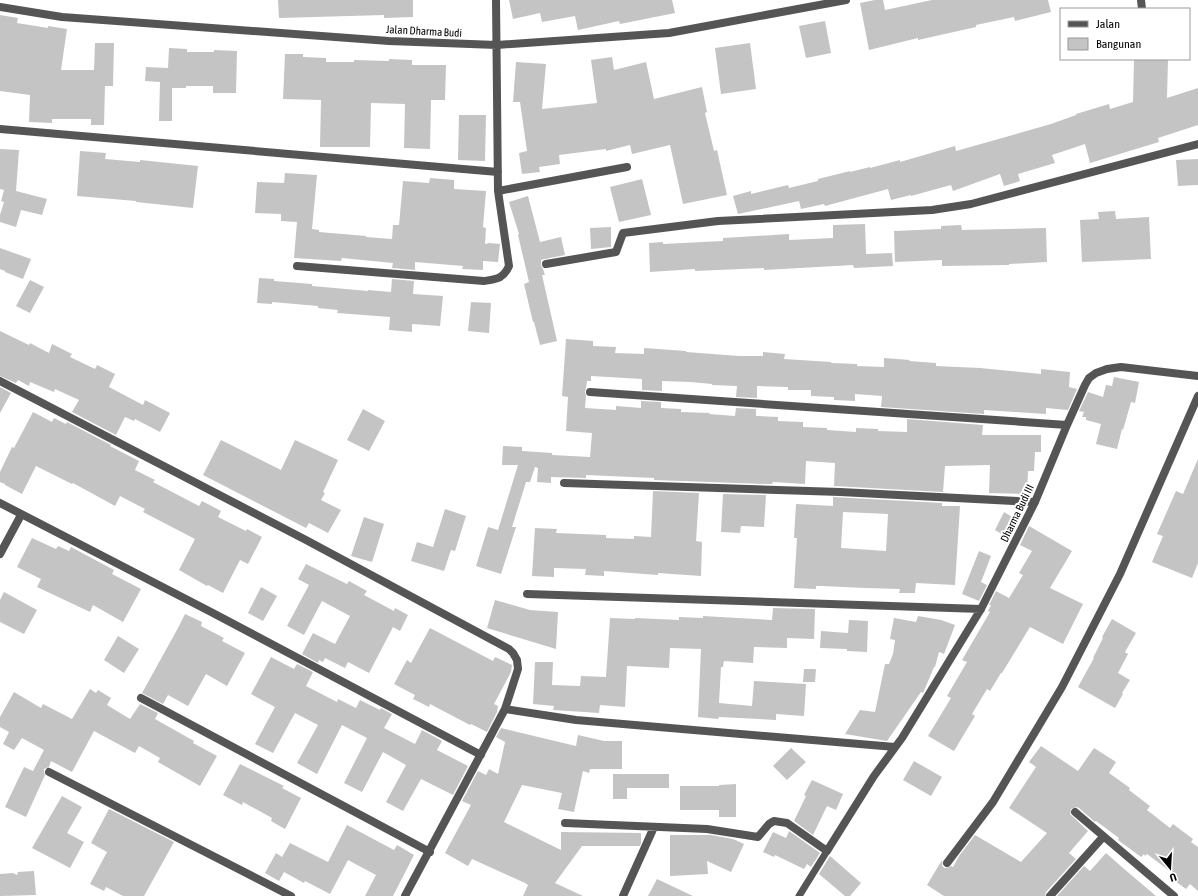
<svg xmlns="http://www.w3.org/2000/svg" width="1198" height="896" viewBox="0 0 1198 896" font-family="'Asap Condensed',sans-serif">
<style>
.building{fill:#c4c4c4;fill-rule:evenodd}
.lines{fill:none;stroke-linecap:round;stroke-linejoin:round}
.service{stroke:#555;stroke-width:7}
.minor{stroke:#555;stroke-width:8}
.labels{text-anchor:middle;stroke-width:4;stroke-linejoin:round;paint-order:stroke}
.street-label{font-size:11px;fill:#000;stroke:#fff}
</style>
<rect width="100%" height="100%" fill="#fff"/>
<path class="building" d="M278 0H413V17L384 18V15L279 18Z
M509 0H672L675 13 620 24 619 21 578 30 575 16 542 22 540 13 513 19Z
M875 0H883L885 10 932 0H1048L1051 12 1015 21 1014 17 976 25V27L918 40V38L869 50 860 3Z
M0 15 18 18 17 23 48 28V26L67 29 61 70H94L95 43H114L113 86H105L104 125H91V119H52V123L29 122 30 95 0 91Z
M825 21 831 53 806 58 799 26Z
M750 43 756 89 721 94 715 48Z
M169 48 187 49V52H214V50L237 51 236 93H213V86H186V88H172V121H159L160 82 145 81 146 67 168 68Z
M285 54H303V57L326 58V62H354V60L389 61V59L412 60V65H446L445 100H431L430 149 404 148 405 104 371 103 370 147H320L321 100 283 99Z
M612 57 614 70 646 62 654 99 702 87 707 112 705 113 714 151 717 150 727 195 683 204 670 145 632 154 630 145 606 151V149L559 155 560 164 539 167 540 172 522 174 519 153 527 151 520 102H513L516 62 546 64 542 109 597 103 591 60Z
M1134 59H1168L1167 98 1198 88V125L1158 138 1159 142 1090 163 1085 144 1052 155 1055 163 1018 174 1020 181 1004 186 1000 174 953 191 951 185 911 196V195L891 200 888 189 825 206 824 204 801 209 799 201 738 214 733 196 751 191V194L788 185 789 188 818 181V179L850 171V172L870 167V168L900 160V162L955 146 956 151 1051 124 1076 115V114L1109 104 1110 109 1133 102Z
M459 115H486L485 161 458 160Z
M0 149 19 150 16 191 47 199 42 215 21 210 16 227 0 222V215L4 202 1 201 4 190 0 189Z
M80 151 106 153 105 159 140 162V160L198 166 193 208 136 202V201L77 196Z
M1198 159V185L1178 186 1176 160Z
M285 173 317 175 312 229 319 230V232L366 236V237L392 239 393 225H399L403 181 429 183 430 178 454 180V189L486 191 483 227 486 228 485 244 489 243 500 244 498 262 483 261V270L462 269 463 266 415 262V270L392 268 393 263 342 258 341 261 294 258 297 222 281 221V214L255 213 257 182 284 183Z
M642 179 651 215 619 222 610 187Z
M528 196 540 242 561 237 565 255 545 259 541 260V265L543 269 545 275H542L557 341 540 345 534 322H533L524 284 529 282 518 235 519 234 509 202Z
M1115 211 1116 219 1149 217 1151 259 1082 262 1080 220 1099 219 1098 212Z
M865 224 866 254 892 253 893 266 854 268 853 265 764 270V268L695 271V269L650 272 649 243 663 242V244L723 241V238L789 234V240L833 238V225Z
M961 225 962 230 1046 228 1047 262 1009 264V265L942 266V260L895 262 894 231 941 229V226Z
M611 227V247L591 249 590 228Z
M0 248 31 259 23 279 5 272V271L0 269Z
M259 278 274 279V281L312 284V286L368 291V290L391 292 392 279 414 281 413 294 443 296 440 326 412 324V332L389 330 390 317 337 313 338 310 318 308V306L272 302V304L257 303Z
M30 280 44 287 30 313 16 306Z
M471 302 491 303 489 333 468 331Z
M0 331 29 345 30 343 49 353 52 344 72 354 70 357 95 369 97 365 115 374 109 387 143 405 145 400 170 413 160 432 135 419 134 421 125 417 116 435 72 412 79 400 55 389 54 392 30 382 29 386 18 380 16 383 0 376Z
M566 339 593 341V346L616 347 615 353 644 354V348L686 351V352L739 356H763V352L785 354 784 359 831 362V363L857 364V366L884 367V358L910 360 909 361 936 363V366L980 368 1041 374V369L1070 372 1069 387 1077 389 1068 410 1046 408V414L984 410V414L881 407 882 396 855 394V401L834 400V397L811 396V390H788V387L757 386V398L736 397 737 386 712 385V384L690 382 662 381V391L642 390V379L591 376V381H587L586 388 585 392 586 395 585 408 616 410V406L641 408V401L661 402V408L681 409V412L710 413 709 414 735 416 736 408 756 409V416L778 417V421L803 422V427L827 428V430L856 432V428L878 429V431L907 432V419L983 425 982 435H1041V452H1035L1034 471H1028L1027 494 989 493 990 465 945 466 943 492 834 486 835 463 806 461 805 484 773 482 772 484H766L654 480V478L586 475V478L551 477V483L537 482 538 468 535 467 530 482H526L512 527H516L501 574 476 566 488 527 498 530 518 465H502L503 446 522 447V451L552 453V455L590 457 592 433 566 431 568 397 562 396Z
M1114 377 1139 382 1135 403 1131 402 1123 430 1122 429 1117 449 1096 444 1101 424 1086 420V417H1082L1084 412 1079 411 1088 392 1103 397 1106 385 1112 386Z
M0 387 11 393 0 413Z
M363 409 385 421 369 451 347 440Z
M33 412 52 422 54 418 66 424 67 422 111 445 110 446 139 461 135 470 155 480 153 482 199 506 202 501 221 511 218 517 246 531 247 529 262 537 248 564 240 560 223 593 208 585 207 586 179 570 195 539 143 512 145 509 120 496 115 506 73 483 72 484 36 466 22 494 5 485V484L0 482V472L12 447 14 448Z
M221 440 281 470 295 440 338 460 323 492 325 493 321 500 341 510 328 533 309 523 306 528 203 475Z
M1198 459V563L1192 578 1152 562 1163 536 1157 534 1176 491 1183 494Z
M653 491 699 493 696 541 702 542 701 576 658 573V575L604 571V576L585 575 586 569 554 568V577L532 576 535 528 557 529 556 533 606 535V538L634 539V536L651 537Z
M723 494 766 495 764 527 741 526 740 533 721 532Z
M833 497 942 503V506H960L955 585 916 583 915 593H899L900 589 866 588 821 586H816V589L794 588 797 538H794L796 504 833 506ZM843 512 888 514 886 551 841 548Z
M445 509 466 516 455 551 451 550 444 571 411 561 417 542 433 547Z
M1004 512 1019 521 1010 539 995 530Z
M364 517 384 524 372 562 351 556Z
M1029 526 1072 551 1050 588 1083 604 1063 644 1030 627 1002 673H1001L990 691 987 689 972 714 975 716 954 751 928 736 951 698 947 696 967 662 962 660 990 612 988 611 991 605H989L996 591 1009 598 1023 575 1019 573 1032 551 1020 545Z
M32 538 56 549 58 546 69 551 71 547 114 570 112 574 141 589 123 622 93 605 90 612 37 587 41 579 17 567Z
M979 551 991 556 981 582 987 585 979 601 962 594Z
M306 564 347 584 349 581 367 591 364 595 394 611 395 608 408 615 400 631 393 627 369 673 348 662 345 668 325 658 323 662 319 660 318 663 302 654 313 633 335 644 350 616 322 601 304 635 287 626 309 585 298 579Z
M261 587 277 596 263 621 248 613Z
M4 592 37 610 24 634 0 622V600Z
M495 600 530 610 558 612 556 649 487 628Z
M773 608 815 609 814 639 787 638V648L754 647 753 663 724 661 723 667H721L719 703 752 706 754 681 806 684 804 716 776 714V720L719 717 718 719 698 717 701 649 670 648 669 668 627 666 625 707 600 705 599 713 553 710 554 706 533 704 535 662H553L552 685 580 686 581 676 606 677 610 618 635 619V618L679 620V617L703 618V616L772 620Z
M185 614 202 622 201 626 224 638 222 641 245 653 227 686 206 674 188 706 168 695 163 704 142 693 178 628Z
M918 616 941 620 955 625 944 654 939 652 935 667H934L924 691 923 693 921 692 887 741 845 734 860 710 875 712 885 664H889L893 654 895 640 890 639 894 618 916 622Z
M1112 619 1136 633 1125 652 1128 654 1118 673 1130 680 1122 693 1123 694 1115 708 1078 687 1094 658H1093L1103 638 1102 637Z
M849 620 868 621 867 652 847 651V649L820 648 821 631 848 633Z
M430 628 493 661 495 657 512 665 511 672 494 704 498 706 497 712 487 732 471 724 470 725 430 704 429 707 413 699 415 695 394 684 407 660 411 663Z
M118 636 139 649 124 673 104 660Z
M271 657 294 669 297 664 313 672 306 686 337 702 338 699 356 708 360 700 380 710 381 708 392 714 384 728 415 744 422 730 442 741 437 750 468 766 453 795 421 779 403 811 386 802 406 765 383 752 362 792 344 783 367 738 342 725 317 774 297 763 318 725 295 713 273 753 255 744 275 707 251 694Z
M804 669H816L815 682H803Z
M90 689 96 693 98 690 111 698 107 705 130 719 140 704 158 713 155 719 194 741 193 743 217 756 200 786 158 762 160 758 139 746 135 753 94 731 72 772 51 761 49 767 44 769V773L45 775 26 817 5 807 24 767 33 771 44 750 22 738 14 750 3 744 9 732 0 727V717L14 692 41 708 43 704 72 719Z
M501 728 576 746 578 735 604 741H622V769H590L589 773 583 771 574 812 558 809 562 793 522 785 504 822 561 850V832L641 833V843L640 846H582L555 883 583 896H523L528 885 525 883 472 859 468 866 445 853 471 805 462 801 478 771 486 775 489 769 498 774 505 742 496 737Z
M1041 746 1078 771 1094 748 1116 762 1109 773 1130 788 1129 790 1150 806 1147 810 1170 828 1173 824 1193 839 1191 842 1198 847V891L1190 884 1186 889 1168 876 1171 872 1147 854 1145 856 1144 854 1141 857 1118 840 1119 838 1096 821 1095 822 1079 808 1076 807 1071 809 1070 814 1088 831 1069 853 1076 859 1046 892 1045 896H944L927 885 942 860V865L944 868H947L951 866 953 867 959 856 975 835 1021 862 1047 833 1009 808 1036 767 1029 762Z
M791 748 806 762 787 780 773 766Z
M914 761 942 777 931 796 903 780Z
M240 764 284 786 282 788 301 798 285 829 271 821 272 818 243 802 242 805 223 795Z
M613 774H669V788H627V799H613Z
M812 780 843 794 836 810 827 806 813 835 794 821 806 796 804 795Z
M736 784V817H719V810H680V786H719V785Z
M62 796 82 807 67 833 84 842 70 868 32 848Z
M109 809 174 842 144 896H123L106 887 104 891 90 884 107 852 91 843Z
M347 825 394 850 397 845 414 855 393 896H365L376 875 348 860 330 894 305 881 304 883 284 872 279 881 265 873 276 853 282 857 290 843 328 862Z
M789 831 820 853 811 867 807 864 804 869 775 855 774 857 763 852 773 832 786 838Z
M670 835H711L733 839 744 844 731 872 707 861 708 874 670 876Z
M1106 853 1123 868 1156 896H1057L1084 866 1090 871Z
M830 856 861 883 850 896H845L819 874Z
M34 871 36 895 0 896V874L13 873 17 875 18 872Z
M657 879 693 896H648Z"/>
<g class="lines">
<path class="service" d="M799 896 827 851"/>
<path class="minor" d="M1141 0 1142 9
M0 7 62 17 389 41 497 45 669 33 846 0
M0 129 498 172
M498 191 627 167
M546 264 616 252 623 233 718 221 932 210 971 204 1198 144
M297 266 484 281C497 279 503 279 509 266L498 191 496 0
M0 381 306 540 509 649 513 653 517 660 518 669 505 709 405 896
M590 392 1067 425
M564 483 840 492 1035 502
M0 503 211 612 481 755
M0 554 21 515
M527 594 981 609
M141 698 430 852
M505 709 576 720 895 747
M49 772 291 896
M1075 812 1174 896
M565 823 707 829 758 837 769 824 774 821 787 823 827 851 874 776 902 738 981 609 1035 502 1067 425 1085 385 1089 378 1096 373 1107 369 1121 367 1198 376
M947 863 993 802 1062 687 1120 574 1198 396
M623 896 654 827
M1050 896 1103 837"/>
</g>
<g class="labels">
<g class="street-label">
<text transform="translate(424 31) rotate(3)" y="4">Jalan Dharma Budi</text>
<text transform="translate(1017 513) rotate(-64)" y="4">Dharma Budi III</text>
</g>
</g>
<rect x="1060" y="8" width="130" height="52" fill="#ffffff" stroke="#999999"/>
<rect x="1068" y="21" width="20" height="6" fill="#555555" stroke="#999999"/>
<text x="1096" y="28" font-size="12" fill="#000000">Jalan</text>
<rect x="1068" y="38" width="20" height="12" fill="#c4c4c4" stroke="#999999"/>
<text x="1096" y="48" font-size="12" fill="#000000">Bangunan</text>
<g transform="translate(1170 868) rotate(162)" stroke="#ffffff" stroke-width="3" paint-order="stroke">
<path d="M0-3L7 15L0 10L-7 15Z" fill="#000000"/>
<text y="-6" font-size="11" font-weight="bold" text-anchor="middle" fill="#000000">U</text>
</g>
</svg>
